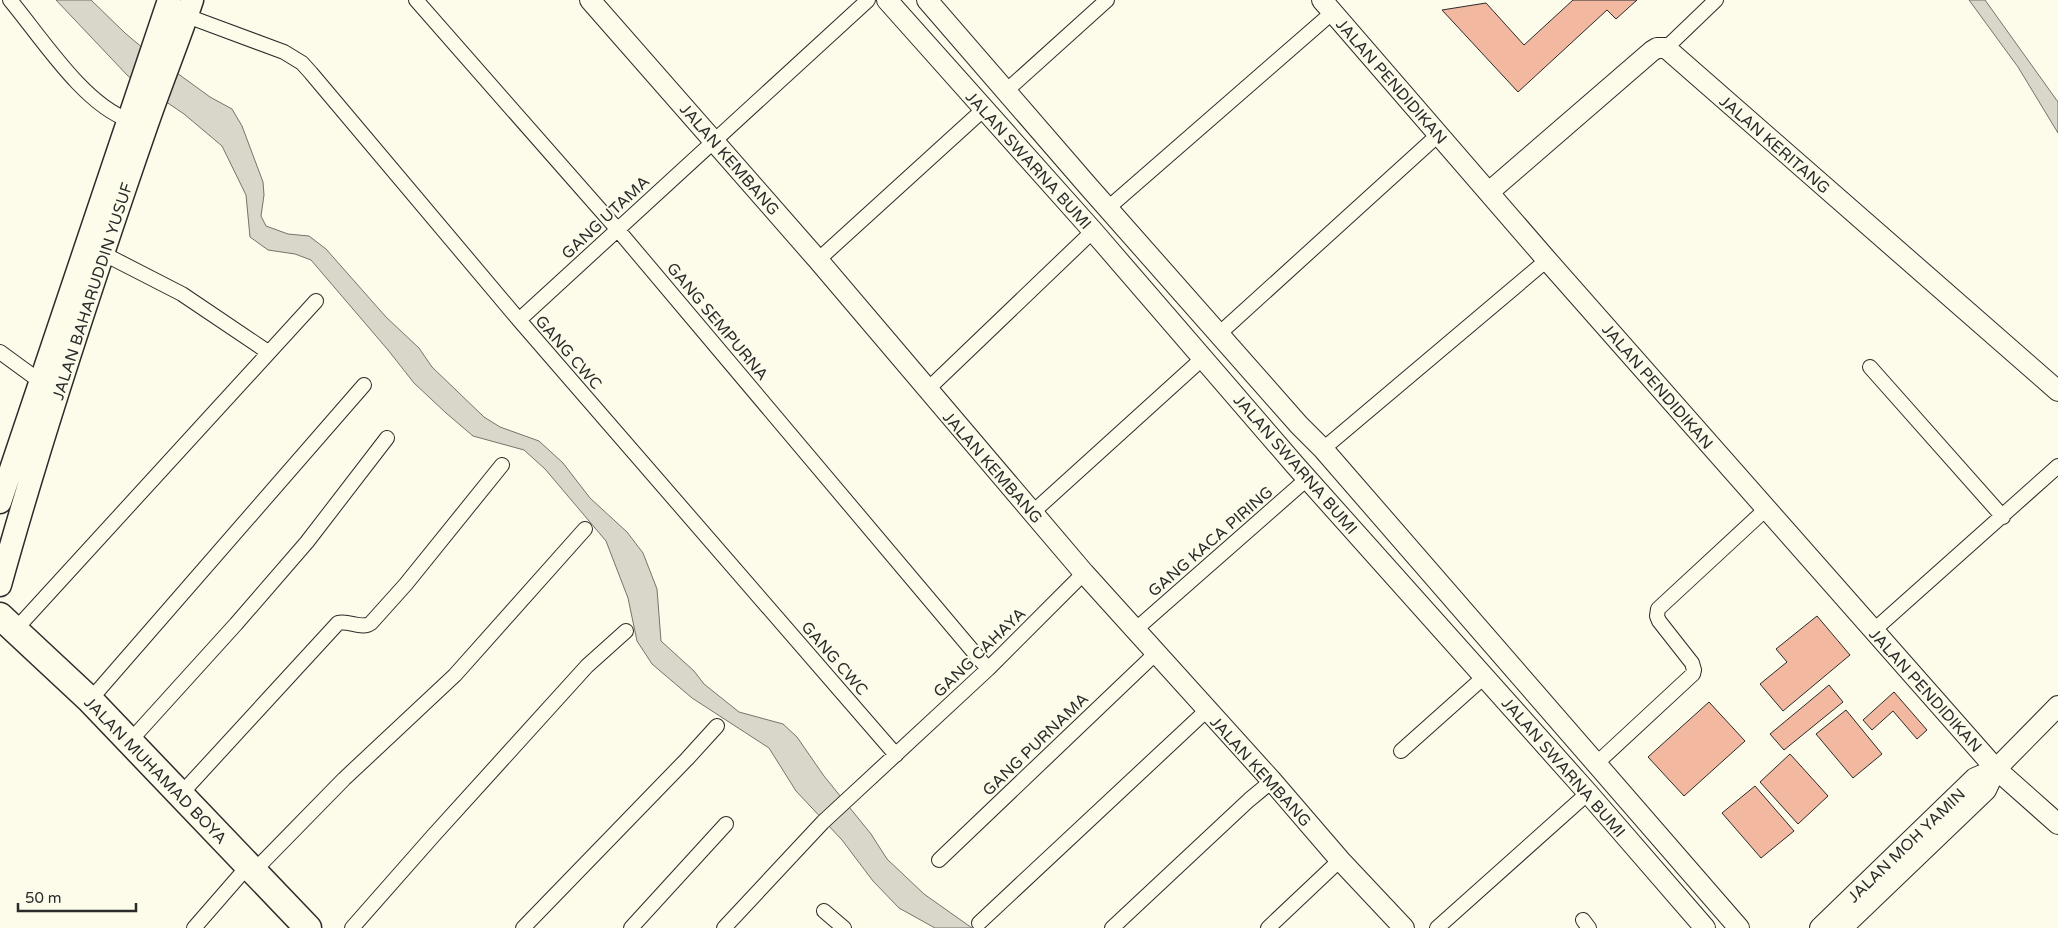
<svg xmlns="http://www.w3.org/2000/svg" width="2058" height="928" viewBox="0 0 2058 928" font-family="'Varela Round',sans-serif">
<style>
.water{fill:#d8d7c9;stroke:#74746e}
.building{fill:#f2b8a0;stroke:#2b2b2b}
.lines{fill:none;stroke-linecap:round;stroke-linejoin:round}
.street-casing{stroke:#2b2b2b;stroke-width:16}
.secondary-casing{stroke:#2b2b2b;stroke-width:22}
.primary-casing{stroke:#2b2b2b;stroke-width:25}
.highway-casing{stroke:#2b2b2b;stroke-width:29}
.street{stroke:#fdfbea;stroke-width:14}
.secondary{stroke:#fdfbea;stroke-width:20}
.primary{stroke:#fdfbea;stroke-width:22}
.highway{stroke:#fdfbea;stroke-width:26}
.labels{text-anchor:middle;stroke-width:4;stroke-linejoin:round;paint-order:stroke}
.street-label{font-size:16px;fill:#2b2b2b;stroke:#fdfbea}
</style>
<rect width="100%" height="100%" fill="#fdfbea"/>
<path class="water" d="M56 0H91L125 33 144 49 210 97 232 109 242 126 263 182 264 195 261 216 266 226 288 234 309 236 326 249 386 317 419 348 432 367 484 417 500 427 539 441 563 463 590 498 627 532 643 553 657 589 661 641 694 671 704 684 739 712 783 724 797 737 824 776 871 834 887 859 924 894 972 928H935L899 908 873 881 842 840 796 791 769 748 692 698 652 664 637 641 628 598 606 541 545 469 524 450 473 436 446 413 414 383 388 350 311 260 295 254 268 250 250 237 246 195 222 146 184 114 128 76Z
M1969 0H1985L2058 102V133L2018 67Z"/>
<path class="building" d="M1573 0H1637L1616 19 1607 10 1518 92 1442 10 1486 3 1524 45Z
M1817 616 1850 655 1783 711 1760 684 1787 662 1776 649Z
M1829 685 1843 702 1784 750 1770 734Z
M1894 692 1927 730 1917 739 1893 711 1872 730 1863 720Z
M1709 702 1745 741 1684 796 1648 757Z
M1846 710 1882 754 1853 778 1816 734Z
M1790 754 1828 796 1798 824 1760 782Z
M1755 786 1794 831 1761 858 1722 813Z"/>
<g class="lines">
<g class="street-casing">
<path id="street" d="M10 0C41 37 84 105 129 120
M416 0 618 230 988 669
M187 16 284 52 302 63 311 73 519 320 896 755
M1666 48 1716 0
M1005 92 1107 0
M1108 208 1333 12
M104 254 182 294 268 352
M818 260 984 109
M519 320 868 0
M1220 333 1438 135
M0 352 41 382
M1870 367 2003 517
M927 390 1093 231
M1323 449 1547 260
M1032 513 1203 358
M16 629 316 301
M1135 630 1308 478
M1873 631 2058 466
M90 700 364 385
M130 741 236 624 307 542 387 438
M1401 751 1484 677
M1597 763 1693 674 1694 670 1692 663 1659 621 1657 616 1658 609 1766 509
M180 795 338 623C349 620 362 630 371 623L406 584 502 465
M939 860 1156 653
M253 872 344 779 455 675 585 529
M824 911 844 928
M1583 920 1589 928
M979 923 1207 710
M194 928 248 866
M352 928 433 836 587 666 626 631
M523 928 687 759 717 726
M631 928 726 824
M724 928 823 822 988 669 1084 573
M1112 928 1249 800 1272 781
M1268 928 1340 860
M1437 928 1588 793"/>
</g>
<g class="secondary-casing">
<path id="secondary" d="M590 0 818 260 1084 573 1272 781 1340 860 1404 928
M887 0 1093 231 1295 465 1588 793 1705 928
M927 0 1088 186 1299 425 1323 449 1739 928
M1322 0 1547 260 1996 769 2058 824
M1489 192 1652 51 1657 48H1666L2058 391
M1820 928 1975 778 1996 769
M1842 928 1986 790 1996 769 2058 706"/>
</g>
<g class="primary-casing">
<path id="primary" d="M0 502 169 0
M0 585C43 430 94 277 147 124 161 83 178 42 192 0"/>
</g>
<g class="highway-casing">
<path id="highway" d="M0 616 90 700 308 928"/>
</g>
<use href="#street" class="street"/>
<use href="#secondary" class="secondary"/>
<use href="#primary" class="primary"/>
<use href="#highway" class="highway"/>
</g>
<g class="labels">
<g class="street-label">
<text transform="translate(1392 81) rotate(49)" y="6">JALAN PENDIDIKAN</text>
<text transform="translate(1775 144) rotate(41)" y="6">JALAN KERITANG</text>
<text transform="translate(730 159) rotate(49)" y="6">JALAN KEMBANG</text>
<text transform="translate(1029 160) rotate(48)" y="6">JALAN SWARNA BUMI</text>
<text transform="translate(605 217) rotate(-43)" y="6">GANG UTAMA</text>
<text transform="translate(92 291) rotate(-72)" y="6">JALAN BAHARUDDIN YUSUF</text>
<text transform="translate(718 321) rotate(50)" y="6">GANG SEMPURNA</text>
<text transform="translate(569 352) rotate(49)" y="6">GANG CWC</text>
<text transform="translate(1658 386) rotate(49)" y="6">JALAN PENDIDIKAN</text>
<text transform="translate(1296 464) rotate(49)" y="6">JALAN SWARNA BUMI</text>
<text transform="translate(993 467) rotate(49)" y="6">JALAN KEMBANG</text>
<text transform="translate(1210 541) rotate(-41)" y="6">GANG KACA PIRING</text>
<text transform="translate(979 652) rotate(-44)" y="6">GANG CAHAYA</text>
<text transform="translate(835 658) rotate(49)" y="6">GANG CWC</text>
<text transform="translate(1926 690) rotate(48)" y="6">JALAN PENDIDIKAN</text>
<text transform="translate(1035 744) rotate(-44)" y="6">GANG PURNAMA</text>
<text transform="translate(1564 767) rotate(49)" y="6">JALAN SWARNA BUMI</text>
<text transform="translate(156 770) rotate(46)" y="6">JALAN MUHAMAD BOYA</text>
<text transform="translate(1261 771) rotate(48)" y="6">JALAN KEMBANG</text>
<text transform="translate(1906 845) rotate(-44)" y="6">JALAN MOH YAMIN</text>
</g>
</g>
<path d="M18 903v8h118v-8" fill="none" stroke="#2b2b2b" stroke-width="2.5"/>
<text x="25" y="903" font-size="15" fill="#2b2b2b" stroke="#fdfbea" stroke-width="4" paint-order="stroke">50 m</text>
</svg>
